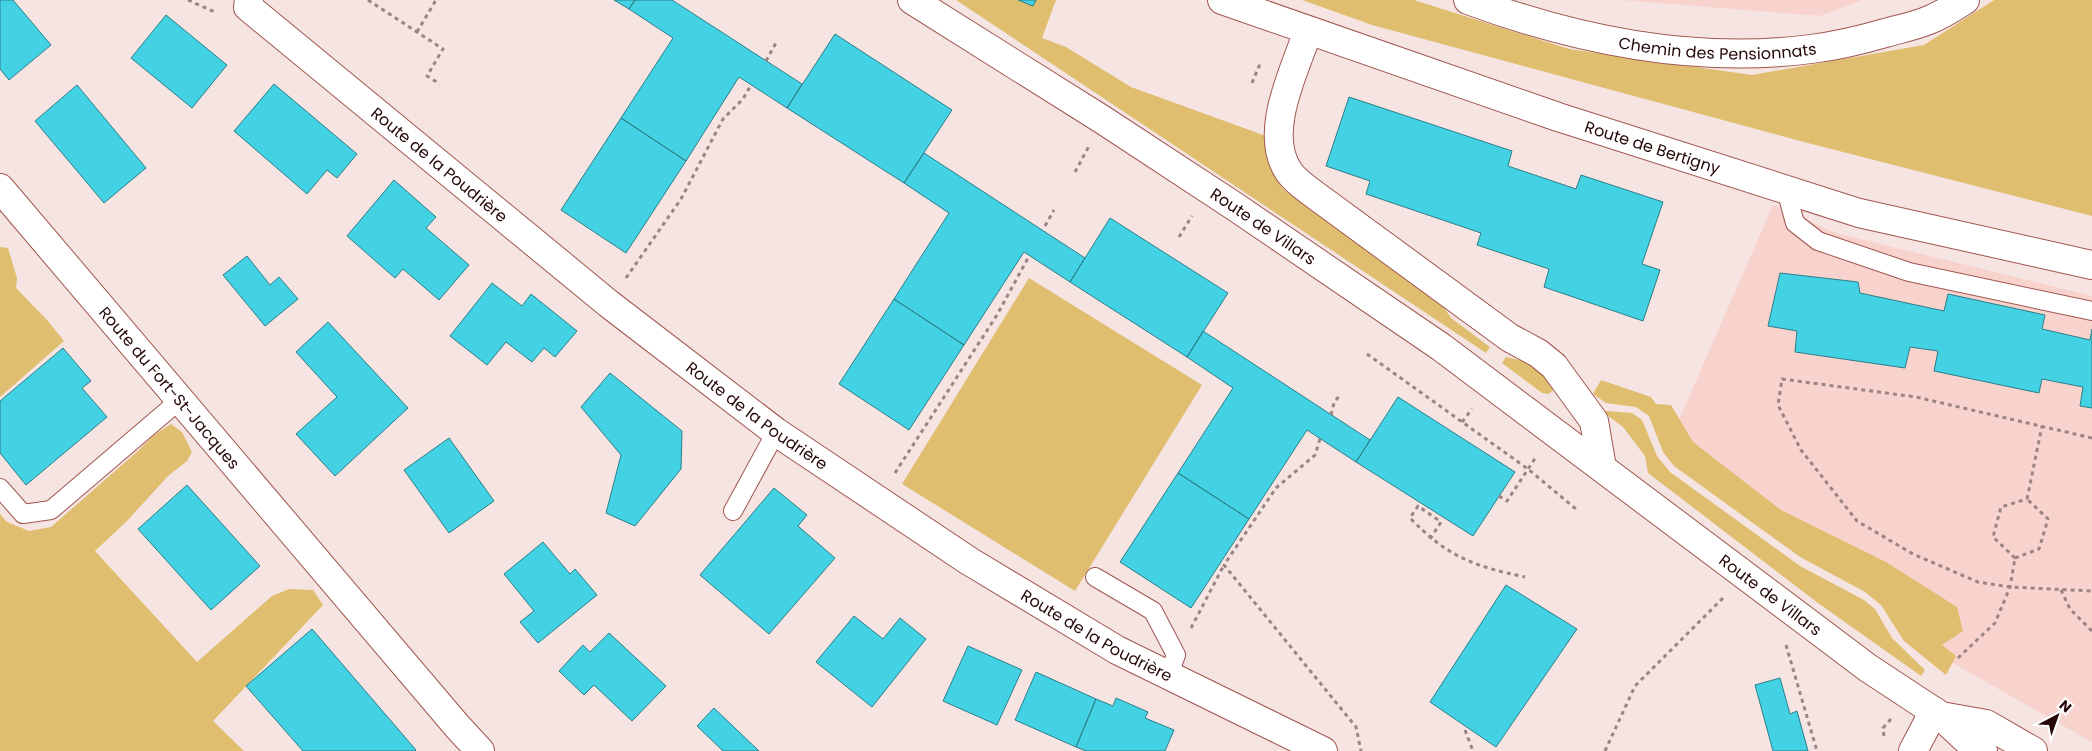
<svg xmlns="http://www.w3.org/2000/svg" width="2092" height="751" viewBox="0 0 2092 751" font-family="Poppins,sans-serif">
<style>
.built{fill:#f8d2cd}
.green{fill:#dfbe70}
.building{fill:#42d2e4;stroke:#2c7e88}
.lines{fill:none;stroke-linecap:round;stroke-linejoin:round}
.lane-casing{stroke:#a0564f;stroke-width:20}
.street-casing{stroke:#a0564f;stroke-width:30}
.secondary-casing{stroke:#a0564f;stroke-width:30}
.path{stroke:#9b8483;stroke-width:3;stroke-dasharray:4 4;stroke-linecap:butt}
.lane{stroke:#fff;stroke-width:18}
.street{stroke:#fff;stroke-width:28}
.secondary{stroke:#fff;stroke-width:28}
.labels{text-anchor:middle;stroke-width:4;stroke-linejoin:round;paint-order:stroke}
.street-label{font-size:16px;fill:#250807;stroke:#fff}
</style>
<rect width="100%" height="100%" fill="#f6e4e2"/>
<path class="built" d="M1621 0H1862L1820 16Z
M1773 205 1836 233 2092 296V742L1935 653 1885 602 1667 447Z"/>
<path class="green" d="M956 0H1018L1033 6 1036 0H1056L1042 38 1066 47 1131 87 1266 136C1263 159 1271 171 1283 189L1443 306 1451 318 1490 347 1486 353Z
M1302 0H1414L1569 49 1752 75 1924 45 1994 0H2092V216L1804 142 1372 25Z
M0 247 8 248 17 278 16 288 48 321 64 341 0 397Z
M1029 278 1202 385 1075 591 902 484Z
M1506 357 1529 362 1554 382 1553 390 1549 394 1542 393 1502 363Z
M1601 380 1651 397 1656 404 1671 405 1693 442 1781 510 1886 562 1957 607 1963 631 1942 645 1956 656 1946 675 1904 641 1881 605 1865 592 1800 557 1674 466 1663 452 1649 416 1636 407 1606 403 1593 394Z
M1606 411 1632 413 1642 420 1657 456 1670 472 1800 566 1864 600 1875 609 1892 638 1925 670 1921 676 1818 603 1648 473 1645 456 1623 427 1604 413Z
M171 424 182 432 192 452 187 461 168 476 126 522 95 551 197 662 272 596 289 589 313 590 323 605 213 721 244 751H0V514L7 522 29 531 51 527 138 451 154 435Z"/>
<path class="building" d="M0 0H13L51 45 9 80 0 69Z
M614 0H635L629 9Z
M635 0H672L802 84 787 108 739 77 686 161 621 118 673 38 629 9Z
M1018 0H1036L1033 6Z
M166 15 227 65 192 108 131 58Z
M835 34 952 110 904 183 787 108Z
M274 84 357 154 337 178 327 170 307 194 234 131Z
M77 85 146 168 104 203 35 121Z
M1349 97 1512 151 1508 166 1576 189 1581 175 1663 202 1642 264 1660 270 1643 321 1544 287 1549 269 1477 245 1481 233 1366 194 1370 181 1326 166Z
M621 118 686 161 626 253 561 210Z
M924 153 1085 258 1070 282 1024 252 964 345 894 299 949 213 904 183Z
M394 180 436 217 426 228 469 265 439 300 403 269 395 278 347 236Z
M1110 218 1228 293 1187 357 1070 282Z
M247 256 270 285 279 277 298 299 265 326 223 275Z
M1780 273 1858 282 1860 293 1944 311 1948 294 2045 315 2042 329 2090 340 2092 329V408L2080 406 2083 387 2042 379 2039 393 1934 371 1938 351 1910 347 1905 368 1795 352 1797 331 1768 326Z
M492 283 522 306 531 294 577 331 555 357 544 348 532 362 506 342 487 365 450 336Z
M894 299 964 345 909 430 839 384Z
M328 322 408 408 335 476 296 434 337 397 296 352Z
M1203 331 1370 440 1356 462 1307 430 1249 519 1178 473 1233 388 1187 357Z
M63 348 91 381 82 388 107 417 26 485 0 453V401Z
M610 373 682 431 681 469 635 526 606 513 621 455 581 407Z
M1398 397 1515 472 1473 536 1356 462Z
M449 438 494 501 449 533 404 470Z
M1178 473 1249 519 1191 608 1120 562Z
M187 485 260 566 211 610 138 529Z
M774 488 807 515 798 526 835 558 769 634 700 575Z
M543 542 570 574 575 569 597 595 538 643 520 622 534 611 504 574Z
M1506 585 1577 629 1496 747 1430 702Z
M854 616 883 639 900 618 926 639 872 707 816 662Z
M312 629 416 750 415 751H303L246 686Z
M609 633 666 686 632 721 594 685 584 695 559 671 583 645 590 652Z
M968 646 1022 670 997 725 943 701Z
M1036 672 1096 699 1076 747 1015 720Z
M1780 678 1790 714 1797 711 1808 751H1773L1755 685Z
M1116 698 1148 712 1145 718 1174 730 1165 751H1086L1076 747 1096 699 1113 706Z
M714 708 759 751H723L697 726Z"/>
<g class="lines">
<g class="lane-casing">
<path id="lane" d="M1786 190 1795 223 1818 241 1909 272 2092 311
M0 488 23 514 51 510 181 399
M733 511 776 432
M1095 577 1153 611 1176 655 1169 674"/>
</g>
<g class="street-casing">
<g id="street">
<path id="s1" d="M249 0 248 7 609 304 776 432 969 561 1117 650 1323 751"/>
<path id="s2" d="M1222 0 1558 117 1859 213 2092 265"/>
<path id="s3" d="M1468 0C1576 40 1696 64 1811 49 1836 46 1861 40 1885 33 1899 29 1915 26 1929 20 1942 15 1954 7 1965 0"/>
<path d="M1308 31C1295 70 1262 133 1289 172 1296 182 1306 188 1315 195L1510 338 1538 353 1554 366 1594 421 1602 468"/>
<path id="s4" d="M0 188 457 726 480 751"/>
<path d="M1913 751 1934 711"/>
</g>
</g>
<g class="secondary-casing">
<g id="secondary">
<path id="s5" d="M912 0 1103 120 1234 206 1441 347 1868 668 1941 716 1972 745 1983 751"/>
<path d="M1941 716 1986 724 2033 751"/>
</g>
</g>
<path class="path" d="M188 0 217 13
M368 0 443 49 427 76 440 84
M417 32 436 0
M766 61 777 41
M1252 83 1259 66H1261
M1075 172 1089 146
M1045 226 1054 210
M1179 237 1192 216
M626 278 681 199 723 119 743 99 751 85
M1367 354 1528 469 1576 509
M1331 415 1334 403 1339 396
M1462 422 1472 409
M2092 438 1916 397 1782 379 1778 405 1801 450 1857 521 1913 554 1978 582 2010 587 2092 591
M1320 439 1315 455 1276 488 1224 565 1356 727 1361 751
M895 473 997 315 1028 258
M1499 496 1507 501 1536 457
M2027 499 2042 426
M1430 539 1441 522 1418 506 1410 518C1448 557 1473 566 1525 577
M2015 558 1993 537 2001 507 2027 499
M2015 558 2039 549 2048 519 2027 499
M2061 590 2070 609 2092 631
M1191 628 1224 565
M1786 645 1817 751
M1958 658 1995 623 2010 587 2015 558
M1465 730 1473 751
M1884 736 1883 728 1891 719
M1605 751 1635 686 1724 597"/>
<use href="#lane" class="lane"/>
<use href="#street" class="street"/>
<use href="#secondary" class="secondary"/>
</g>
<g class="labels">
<g class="street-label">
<text dy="6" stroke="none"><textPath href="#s3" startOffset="256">Chemin des Pensionnats</textPath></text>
<text dy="6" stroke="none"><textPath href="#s2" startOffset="455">Route de Bertigny</textPath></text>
<text dy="6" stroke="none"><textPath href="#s1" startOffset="255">Route de la Poudrière</textPath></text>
<text dy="6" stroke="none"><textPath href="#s5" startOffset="418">Route de Villars</textPath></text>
<text dy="6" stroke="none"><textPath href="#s4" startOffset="262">Route du Fort-St-Jacques</textPath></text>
<text dy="6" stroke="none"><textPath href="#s1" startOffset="660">Route de la Poudrière</textPath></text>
<text dy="6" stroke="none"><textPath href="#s5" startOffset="1045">Route de Villars</textPath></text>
<text dy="6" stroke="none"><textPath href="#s1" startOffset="1065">Route de la Poudrière</textPath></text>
</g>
</g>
<g transform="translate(2057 716) rotate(41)" stroke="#ffffff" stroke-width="4" paint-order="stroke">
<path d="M0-4L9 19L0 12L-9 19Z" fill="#250807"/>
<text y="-8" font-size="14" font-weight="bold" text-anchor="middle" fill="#250807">N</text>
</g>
</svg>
